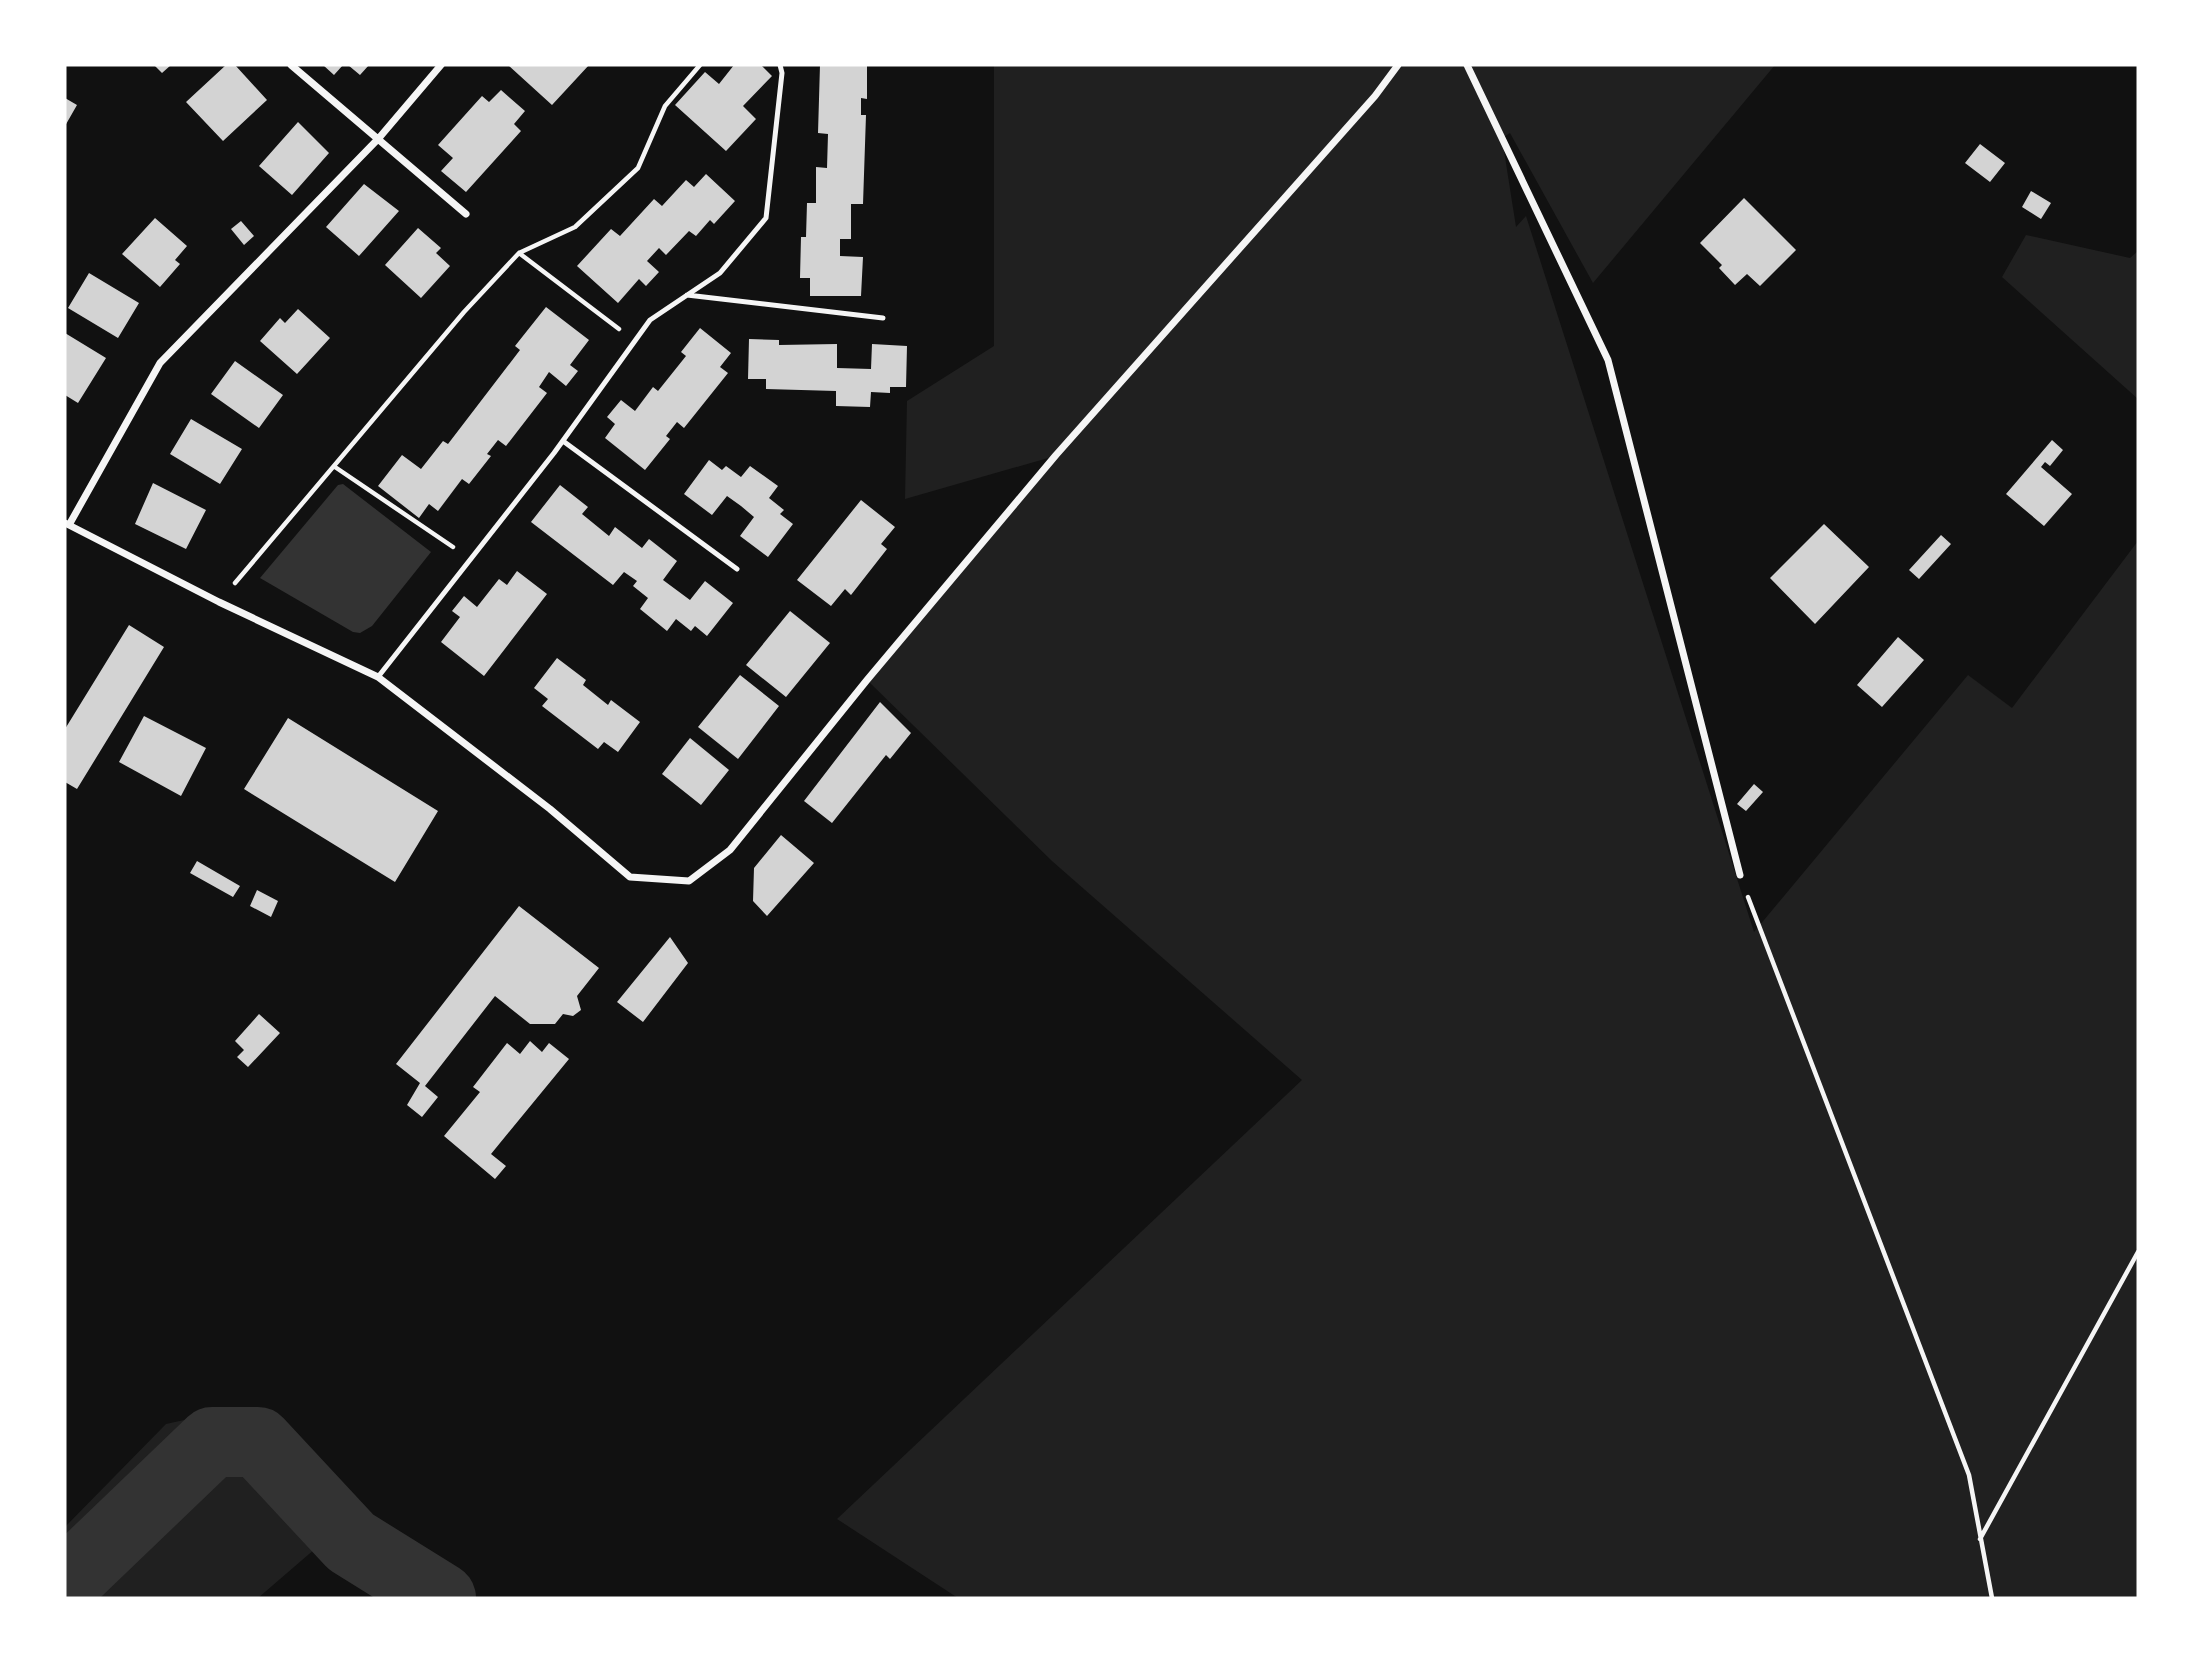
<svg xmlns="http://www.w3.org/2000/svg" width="2203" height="1663" viewBox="0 0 2203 1663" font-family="Karla,sans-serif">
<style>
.green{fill:#202020}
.water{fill:#333}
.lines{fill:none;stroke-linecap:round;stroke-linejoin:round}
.river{stroke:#333;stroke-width:70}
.building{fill:#d3d3d3}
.path{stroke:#f5f5f5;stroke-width:4.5}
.service{stroke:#f5f5f5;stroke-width:5}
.minor{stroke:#f5f5f5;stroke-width:7}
</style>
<rect width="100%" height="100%" fill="#111"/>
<path class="green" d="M994 65H1775L1593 283 1510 133 1502 138 1516 227 1526 216 1754 932 1968 675 2012 708 2138 541 2137 1598H958L837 1519 1302 1080 1052 861 867 680 1055 456 905 499 907 401 994 346Z
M2026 235 2130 258 2138 251V399L2002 277Z
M234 1409 280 1430 323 1542 258 1598H65V1527L166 1424Z"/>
<path class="water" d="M343 484 431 552 372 626 360 633 353 632 260 578 338 485Z"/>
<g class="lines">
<path class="river" d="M65 1583 212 1442H258L351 1542 441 1598"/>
</g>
<path class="building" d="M154 65H171L162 73Z
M226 65H235L267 100 223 141 186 102Z
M323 65H343L334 75Z
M348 65H369L360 75Z
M508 65H589L552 105Z
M734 65H761L772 76 743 106 756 119 726 151 675 105 705 72 719 84Z
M820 65H867V99L861 98V115H866L863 204H851V239H840V256L863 257 861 296H810V278H800L801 237H806L807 203H816V167L827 168 828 134 818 133Z
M501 90 525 111 514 124 521 131 466 192 441 171 453 158 438 145 482 96 489 102Z
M65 98 77 105 65 126Z
M298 122 329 153 292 195 259 166Z
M1980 144 2005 163 1990 182 1965 163Z
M706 174 735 201 714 224 710 220 696 236 689 231 666 255 659 248 647 261 659 272 646 286 639 279 618 303 577 266 611 229 620 236 654 199 662 206 686 180 694 187Z
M364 184 399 211 359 256 326 227Z
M2031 191 2051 203 2041 219 2022 207Z
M1744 198 1796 250 1760 286 1747 274 1735 285 1719 268 1722 265 1700 243Z
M155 218 187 246 175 260 180 264 160 287 122 254Z
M241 221 254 236 244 245 231 229Z
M418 228 441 248 436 253 450 266 421 298 385 265Z
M89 273 139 303 118 338 68 308Z
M546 307 589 340 570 365 578 371 566 386 549 372 539 387 547 393 506 446 498 440 487 454 491 456 469 484 462 479 438 511 429 504 419 518 378 486 402 455 421 469 443 441 448 444 520 350 515 346Z
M298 309 330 338 297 374 260 341 280 318 285 323Z
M700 328 731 353 720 367 728 373 684 428 677 422 666 436 670 439 645 470 605 438 615 424 607 417 621 400 635 411 653 387 658 391 686 356 681 352Z
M65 333 106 358 78 403 65 395Z
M749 339 779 340V345L837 344V368L871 369 872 344 907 346 906 387H890V393L871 392 870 407 836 406V391L766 389V379H748Z
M235 361 283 395 259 428 211 394Z
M191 419 242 449 220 484 170 454Z
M2052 440 2063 450 2050 466 2045 462 2041 467 2072 494 2044 526 2006 494Z
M709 460 722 470 726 466 741 477 750 466 778 486 769 498 784 510 780 514 793 524 768 557 740 536 754 517 741 506 727 496 712 515 684 494Z
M153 483 206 510 186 549 135 524Z
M560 485 588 507 582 514 609 536 615 527 642 548 649 539 677 561 663 580 690 600 705 581 733 603 707 636 695 626 691 631 676 619 667 631 640 609 648 598 633 586 637 581 624 572 613 585 531 522Z
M861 500 895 527 881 544 887 549 851 595 845 589 831 606 797 580Z
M1824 524 1869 567 1815 624 1770 578Z
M1941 535 1951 544 1919 579 1909 570Z
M517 571 547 594 484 676 441 642 460 617 452 611 464 596 477 607 499 579 507 585Z
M790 611 830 643 786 697 746 665Z
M129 625 164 647 77 789 65 782V729Z
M1898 637 1924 660 1882 707 1857 685Z
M557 658 586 680 583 685 608 705 611 700 640 722 618 752 604 742 598 749 542 706 548 699 534 688Z
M740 675 779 706 738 759 698 727Z
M880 702 911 733 890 759 886 755 832 823 804 801Z
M144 716 206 748 181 796 119 762Z
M288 718 438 811 395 882 244 789Z
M690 738 729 770 701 805 662 774Z
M1754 784 1763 792 1746 811 1737 804Z
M781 835 814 863 767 916 753 901 754 868Z
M197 861 240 886 233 897 190 873Z
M257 890 278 901 271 917 250 906Z
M519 906 599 968 577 996 581 1010 573 1016 563 1014 555 1024H530L495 996 425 1086 438 1097 422 1117 407 1105 420 1083 396 1064Z
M670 937 688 963 643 1022 617 1002Z
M259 1014 280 1033 248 1067 237 1057 244 1050 235 1041Z
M530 1041 542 1052 549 1043 569 1059 491 1154 506 1166 495 1179 444 1136 480 1092 473 1087 507 1043 520 1054Z"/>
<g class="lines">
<path class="path" d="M519 253 619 329
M335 467 453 547
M235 583 464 312 519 253 575 227 638 168 665 106 700 65
M1748 897 1969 1475 1992 1598
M1980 1539 2138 1252"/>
<path class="service" d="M687 295 883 318
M563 441 737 569
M378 677 554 453 650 320 720 273 766 218 782 73 780 65"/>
<path class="minor" d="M291 65 466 214
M1467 65 1608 360 1740 875
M65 523 219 602 378 677 550 809 630 877 689 881 730 850 867 680 1056 455 1375 96 1398 65
M69 525 160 363 379 138 441 65"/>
</g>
<rect width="2203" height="1663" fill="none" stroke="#ffffff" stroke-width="133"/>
</svg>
